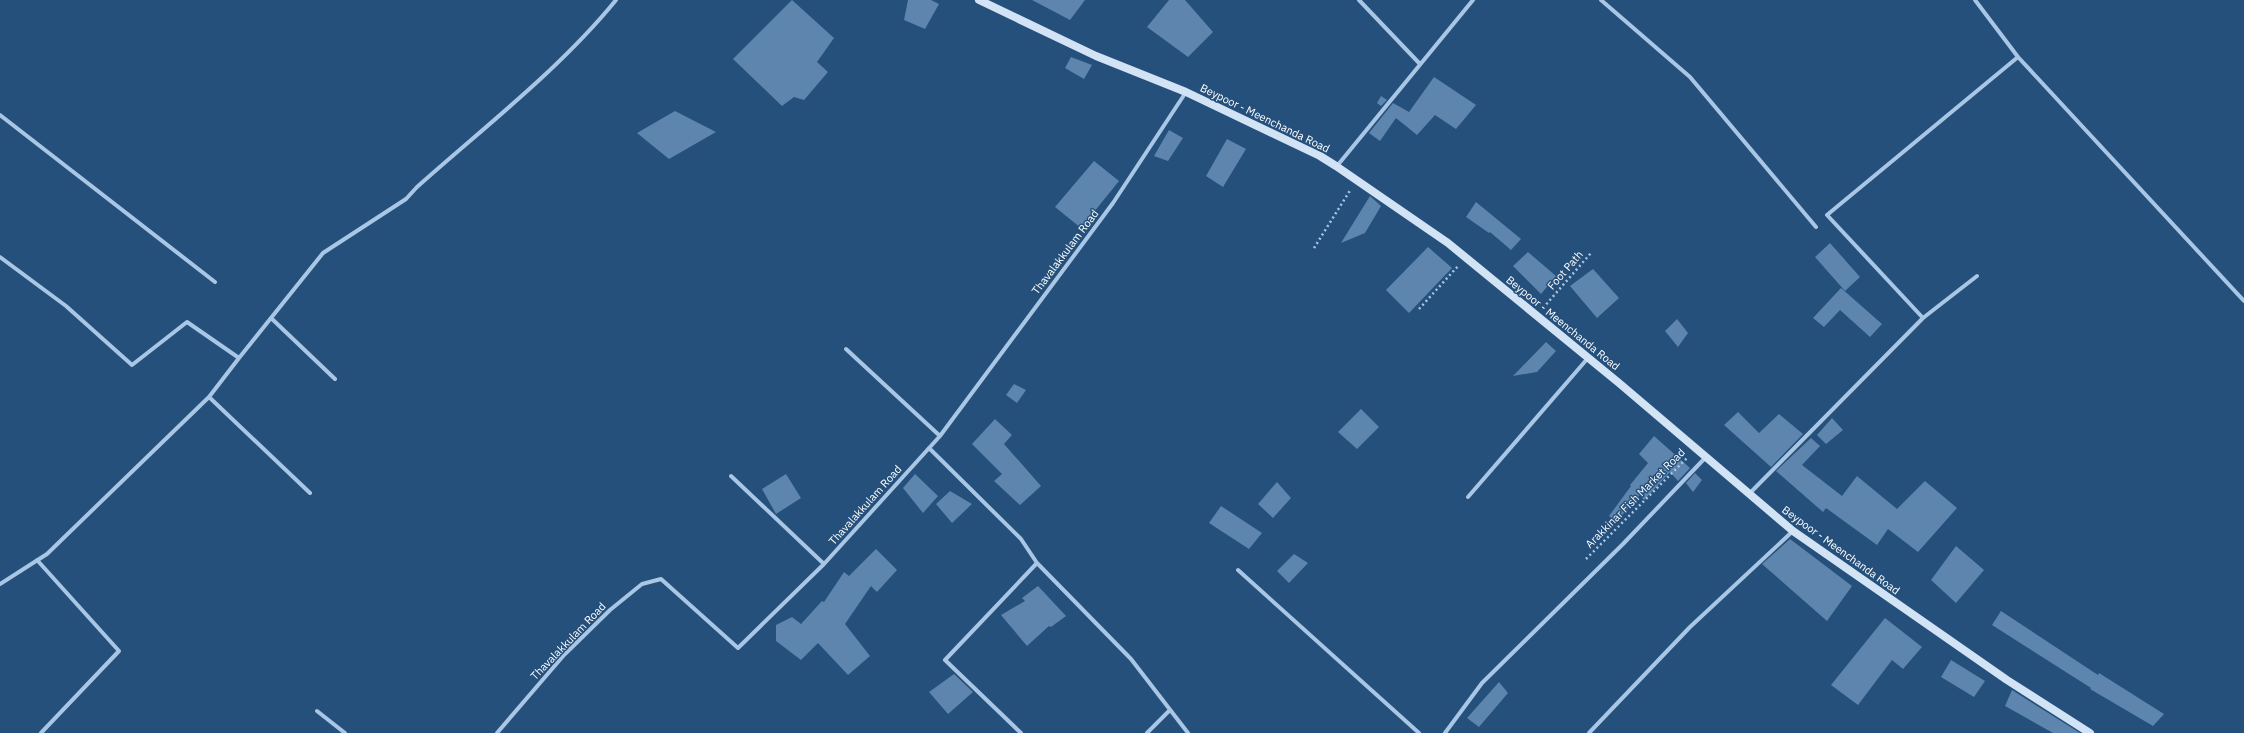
<svg xmlns="http://www.w3.org/2000/svg" width="2244" height="733" viewBox="0 0 2244 733" font-family="'IBM Plex Sans',sans-serif">
<style>
.building{fill:#5d85ad}
.lines{fill:none;stroke-linecap:round;stroke-linejoin:round}
.path{stroke:#a9c7e5;stroke-width:2.5;stroke-dasharray:2 3;stroke-linecap:butt}
.minor{stroke:#a9c7e5;stroke-width:4}
.secondary{stroke:#d2e3f5;stroke-width:8}
.labels{text-anchor:middle;stroke-width:3;stroke-linejoin:round;paint-order:stroke}
.street-label{font-size:11px;fill:#fff;stroke:#25507c}
</style>
<rect width="100%" height="100%" fill="#25507c"/>
<path class="building" d="M792 0 834 38 817 62 828 72 804 100 794 97 782 106 733 59Z
M908 0H931L939 4 925 29 904 20Z
M1032 0H1085L1070 20Z
M1169 0H1185L1213 32 1188 57 1147 27Z
M1071 57 1092 65 1084 79 1065 68Z
M1434 77 1476 105 1456 129 1435 115 1417 135 1396 118 1380 141 1369 133 1393 103 1409 112Z
M1381 96 1387 100 1381 106 1377 103Z
M675 111 716 132 669 159 637 133Z
M1169 130 1183 138 1168 161 1154 156Z
M1227 139 1246 149 1223 187 1206 176Z
M1094 161 1119 181 1081 228 1055 207Z
M1370 196 1381 206 1365 233 1341 243Z
M1476 202 1521 239 1511 250 1490 232 1489 233 1466 217Z
M1830 243 1860 277 1845 291 1815 257Z
M1428 247 1452 268 1409 313 1386 290Z
M1528 252 1556 276 1541 294 1513 266Z
M1593 269 1619 298 1597 318 1570 286Z
M1841 288 1882 324 1870 337 1840 310 1824 327 1813 318Z
M1677 319 1688 333 1678 347 1665 331Z
M1546 342 1556 351 1537 372 1513 376Z
M1014 384 1026 390 1017 403 1006 395Z
M1361 409 1379 427 1357 449 1338 432Z
M1738 412 1759 433 1779 414 1803 434 1771 467 1724 425Z
M1832 418 1843 430 1826 444 1817 435Z
M995 419 1012 435 1004 444 1041 486 1020 505 994 481 1002 474 972 444Z
M1654 436 1690 468 1678 481 1670 472 1644 500 1640 495 1616 522 1609 516 1631 486 1630 485 1648 463 1639 454Z
M1811 438 1820 446 1802 465 1842 496 1857 476 1897 509 1925 481 1957 508 1918 552 1888 529 1877 545 1826 508 1823 512 1776 471Z
M1695 473 1702 480 1693 492 1686 483Z
M786 474 801 498 776 514 762 489Z
M915 474 938 496 923 513 903 488Z
M1277 482 1291 498 1273 518 1258 504Z
M950 491 972 504 952 523 936 504Z
M1221 506 1262 533 1249 549 1209 523Z
M1790 539 1852 586 1827 621 1762 564Z
M1956 546 1984 570 1956 603 1931 580Z
M876 549 897 570 877 592 871 586 845 624 870 656 848 675 818 643 801 660 776 641V625L792 617 801 624 822 601 824 602 844 572 849 576Z
M1294 554 1308 563 1289 583 1277 571Z
M1038 586 1066 616 1051 627 1049 626 1027 646 1001 615 1025 601 1022 598Z
M2001 611 2098 675 2099 673 2164 714 2153 726 2090 689 2091 688 1992 625Z
M1885 618 1922 647 1903 669 1892 660 1858 705 1831 685Z
M1951 660 1985 681 1974 697 1941 677Z
M954 674 973 692 948 714 929 692Z
M1499 682 1508 693 1479 727 1467 718Z
M2012 690 2080 733H2053L2005 706Z"/>
<g class="lines">
<path class="path" d="M1314 248 1351 189
M1543 308 1591 253
M1419 309 1459 265
M1586 559 1688 457"/>
<path class="minor" d="M1359 0 1420 64
M1601 0 1690 77 1816 227
M2018 57 2244 301
M0 115 215 282
M1337 166 1473 0
M0 257 66 306 132 365 187 322 239 358 323 253 406 199 417 187C483 128 560 69 616 0
M271 318 335 379
M1923 318 1977 276
M846 349 940 436
M209 397 310 493
M929 448 1021 539 1037 563 1131 659 1188 733
M731 476 824 564
M1749 494 1923 318 1827 215 2018 57 1975 0
M1468 497 1588 358
M37 560 119 651 41 733
M1238 570 1419 733
M0 584 47 554 209 397 239 358
M317 711 345 733
M497 733 564 655 610 610 642 584 661 579 738 648 824 564 940 436 1113 203 1186 92
M1021 733 945 660 1037 563
M1147 733 1170 710
M1445 733 1482 683 1623 544 1705 458
M1589 733 1690 627 1793 531"/>
<path class="secondary" d="M979 0 1096 56 1186 92 1320 156 1336 166 1448 243 1619 383 1793 531 2007 680 2090 733"/>
</g>
<g class="labels">
<g class="street-label">
<text transform="translate(1265 118) rotate(26)" y="4">Beypoor - Meenchanda Road</text>
<text transform="translate(1065 252) rotate(-53)" y="4">Thavalakkulam Road</text>
<text transform="translate(1565 270) rotate(-49)" y="4">Foot Path</text>
<text transform="translate(1563 323) rotate(39)" y="4">Beypoor - Meenchanda Road</text>
<text transform="translate(1635 498) rotate(-45)" y="4">Arakkinar Fish Market Road</text>
<text transform="translate(865 505) rotate(-48)" y="4">Thavalakkulam Road</text>
<text transform="translate(1841 550) rotate(36)" y="4">Beypoor - Meenchanda Road</text>
<text transform="translate(568 641) rotate(-46)" y="4">Thavalakkulam Road</text>
</g>
</g>
</svg>
